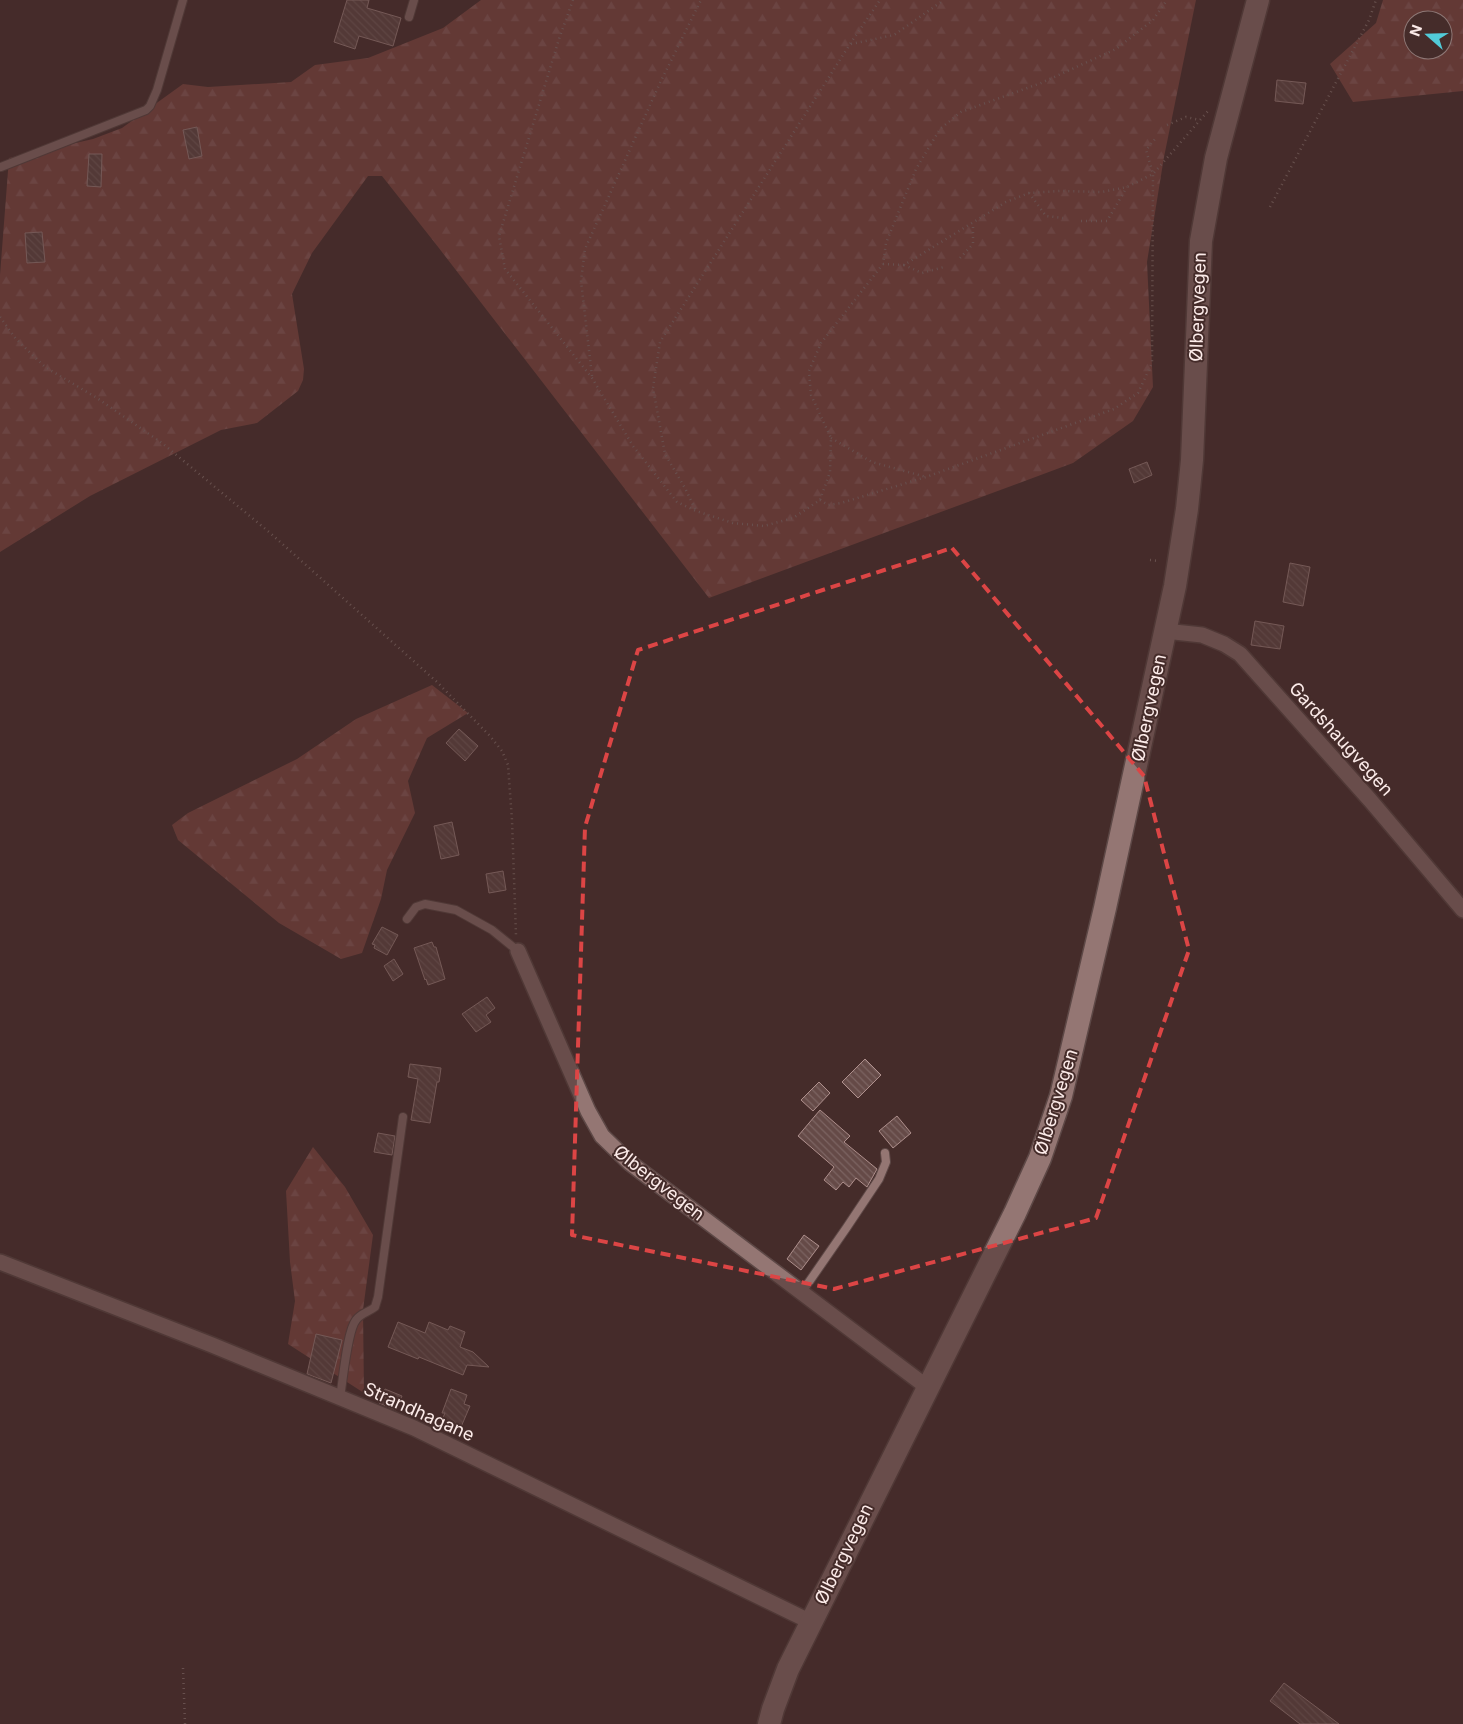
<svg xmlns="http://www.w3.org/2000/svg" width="1463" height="1724" viewBox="0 0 1463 1724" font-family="Inter,sans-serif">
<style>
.forest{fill:url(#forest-firs);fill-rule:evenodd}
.building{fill:url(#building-back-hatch);stroke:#ae8f8c}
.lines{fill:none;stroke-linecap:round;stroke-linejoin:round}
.service-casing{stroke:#5d4846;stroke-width:10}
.minor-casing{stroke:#5d4846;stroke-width:18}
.secondary-casing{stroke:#5d4846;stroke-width:25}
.path{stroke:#927c7a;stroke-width:2.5;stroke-dasharray:1 4;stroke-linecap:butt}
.service{stroke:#947673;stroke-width:8}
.minor{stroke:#947673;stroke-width:15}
.secondary{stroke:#947673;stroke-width:22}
.marked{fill:none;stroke:#dc4545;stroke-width:4;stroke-dasharray:10 6;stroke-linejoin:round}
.labels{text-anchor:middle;stroke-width:4;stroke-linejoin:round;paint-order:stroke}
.street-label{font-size:18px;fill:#fcebe9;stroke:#452c2a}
</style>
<defs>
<pattern id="forest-firs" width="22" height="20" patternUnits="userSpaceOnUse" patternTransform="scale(1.25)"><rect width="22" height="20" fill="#874944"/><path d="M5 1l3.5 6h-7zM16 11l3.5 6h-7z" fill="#99635f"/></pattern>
<pattern id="building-back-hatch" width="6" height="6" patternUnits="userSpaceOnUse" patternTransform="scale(1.25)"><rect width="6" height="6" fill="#654a47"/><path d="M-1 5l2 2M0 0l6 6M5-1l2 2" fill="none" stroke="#7c6462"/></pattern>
</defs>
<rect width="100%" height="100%" fill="#452c2a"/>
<path class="forest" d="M481 0H1196L1164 157 1147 262 1153 387 1133 421 1073 463 709 598 435 243 382 176H368L312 253 292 294 304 369 303 380 298 391 257 423 221 430 90 496 0 552V275L9 158 93 139 122 128 183 84 208 87 291 82 315 65 368 58 443 28Z
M1383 0H1463V91L1353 102 1330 64 1376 23ZM1413 20H1443V50H1413Z
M432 685 468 713 427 738 408 781 415 813 387 870 381 899 362 953 341 959 279 923 178 840 172 825 188 813 297 759 356 719Z
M313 1147 345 1187 373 1235 363 1310 364 1393 288 1344 295 1301 290 1262 286 1191Z"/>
<path class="building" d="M347 0H369L367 8 401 18 393 46 359 36 355 49 334 42Z
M1277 80 1306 83 1303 104 1275 101Z
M197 127 202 156 189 159 183 130Z
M89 154H102L101 187 87 186Z
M42 232 45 262 27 263 25 233Z
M1147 462 1152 475 1134 483 1129 469Z
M1290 563 1310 567 1303 606 1283 602Z
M1255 621 1284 626 1280 649 1251 645Z
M459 729 478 746 465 761 446 743Z
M452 822 459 855 441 859 434 826Z
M503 871 506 890 489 893 486 874Z
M382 927 398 935 387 955 374 948 375 945 372 944Z
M432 942 434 947H436L445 979 428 985 426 979 425 980 414 948Z
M394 959 403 974 393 981 384 966Z
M487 997 495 1008 486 1015 491 1022 476 1032 462 1014Z
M865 1059 881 1075 858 1098 842 1082Z
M410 1064 441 1068 439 1082H437L430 1123 411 1120 418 1079 408 1077Z
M819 1082 830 1093 813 1111 801 1100Z
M820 1110 850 1136 844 1142 877 1169 867 1187 856 1178 849 1187 843 1182 836 1190 824 1180 834 1167 798 1136Z
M897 1116 911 1133 893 1148 879 1131Z
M378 1133 395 1136 392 1155 374 1152Z
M804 1235 819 1246 801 1270 787 1259Z
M398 1322 425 1333 429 1322 448 1330 450 1326 465 1332 460 1347 473 1352 489 1367 467 1365 463 1375 419 1357 418 1359 388 1347Z
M316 1334 342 1340 331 1383 307 1374Z
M385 1389 402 1396 396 1410 379 1403Z
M451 1389 467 1395 464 1404 470 1406 461 1427 442 1420 445 1413H442Z
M1284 1683 1339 1724H1300L1270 1701Z"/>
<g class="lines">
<g class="service-casing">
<path id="service" d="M409 17 414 0
M1 167 146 110 150 106 157 90 183 0
M407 919 416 907 425 904 456 910 492 930 518 951
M802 1292 847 1227 879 1179 886 1162 885 1153
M340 1397C343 1381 347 1331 356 1320 361 1313 369 1312 375 1307L378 1297 403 1117"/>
</g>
<g class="minor-casing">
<path id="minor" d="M1165 631 1202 635 1224 644 1240 654 1370 800 1463 910
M518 951 588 1111 602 1136 630 1163 927 1387
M0 1262 212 1345 414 1428 811 1622"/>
</g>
<g class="secondary-casing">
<path id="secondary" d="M769 1724 773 1709 788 1669 1015 1213 1040 1158 1061 1096 1105 908 1175 586 1187 509 1192 460 1201 241 1216 158 1258 0"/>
</g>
<path class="path" d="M573 0 559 39 499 236 505 269 592 378 633 446 677 502 696 511 733 523 764 526 793 518 820 500 830 472 831 438 811 395 809 371 821 343 883 264 886 243 916 169 940 129 961 112 1041 83 1116 49 1153 20 1167 0
M851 44 894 35 944 0
M1167 125 1186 117 1200 120
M1029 193 1046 216 1063 218
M1270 207 1369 20 1376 0
M1081 221H1107L1127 187
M960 258 973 244V223
M883 264 904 265 1006 202 1029 193 1060 191 1102 192 1127 187 1153 174 1208 111
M904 265 922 273 944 267
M0 317 16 339 45 367 97 398 162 443 269 532 437 682 490 736 502 751 508 765 512 820 516 935
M592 376 581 281 585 249 660 83 701 0
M831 438 872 462 926 477
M820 500 828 505 841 503 926 477 1114 409 1138 393 1152 363 1153 174 1146 150 1155 139
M695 509 685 488 665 454 653 388 660 342 850 44 880 0
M1150 560 1159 561
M183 1668 185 1724"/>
<use href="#service" class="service"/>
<use href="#minor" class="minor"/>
<use href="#secondary" class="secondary"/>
</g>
<path d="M0 0H1463V1724H0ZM952 548 1144 776 1189 950 1096 1218 834 1289 572 1235 585 827 638 650Z" fill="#452c2a" fill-opacity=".55" fill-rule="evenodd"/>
<path class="marked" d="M952 548 1144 776 1189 950 1096 1218 834 1289 572 1235 585 827 638 650Z"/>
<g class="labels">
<g class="street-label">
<text transform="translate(1198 307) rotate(-88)" y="6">Ølbergvegen</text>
<text transform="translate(1149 708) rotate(-78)" y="6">Ølbergvegen</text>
<text transform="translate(1341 739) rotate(48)" y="6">Gardshaugvegen</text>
<text transform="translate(1056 1102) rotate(-73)" y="6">Ølbergvegen</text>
<text transform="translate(659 1183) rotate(38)" y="6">Ølbergvegen</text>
<text transform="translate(419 1412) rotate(24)" y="6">Strandhagane</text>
<text transform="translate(844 1554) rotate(-64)" y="6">Ølbergvegen</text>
</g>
</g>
<g transform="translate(1428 35) rotate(290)"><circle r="24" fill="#452c2a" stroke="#8e7876"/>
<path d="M0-4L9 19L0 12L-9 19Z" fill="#52cbd8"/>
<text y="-8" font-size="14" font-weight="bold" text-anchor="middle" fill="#fcebe9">N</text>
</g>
</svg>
